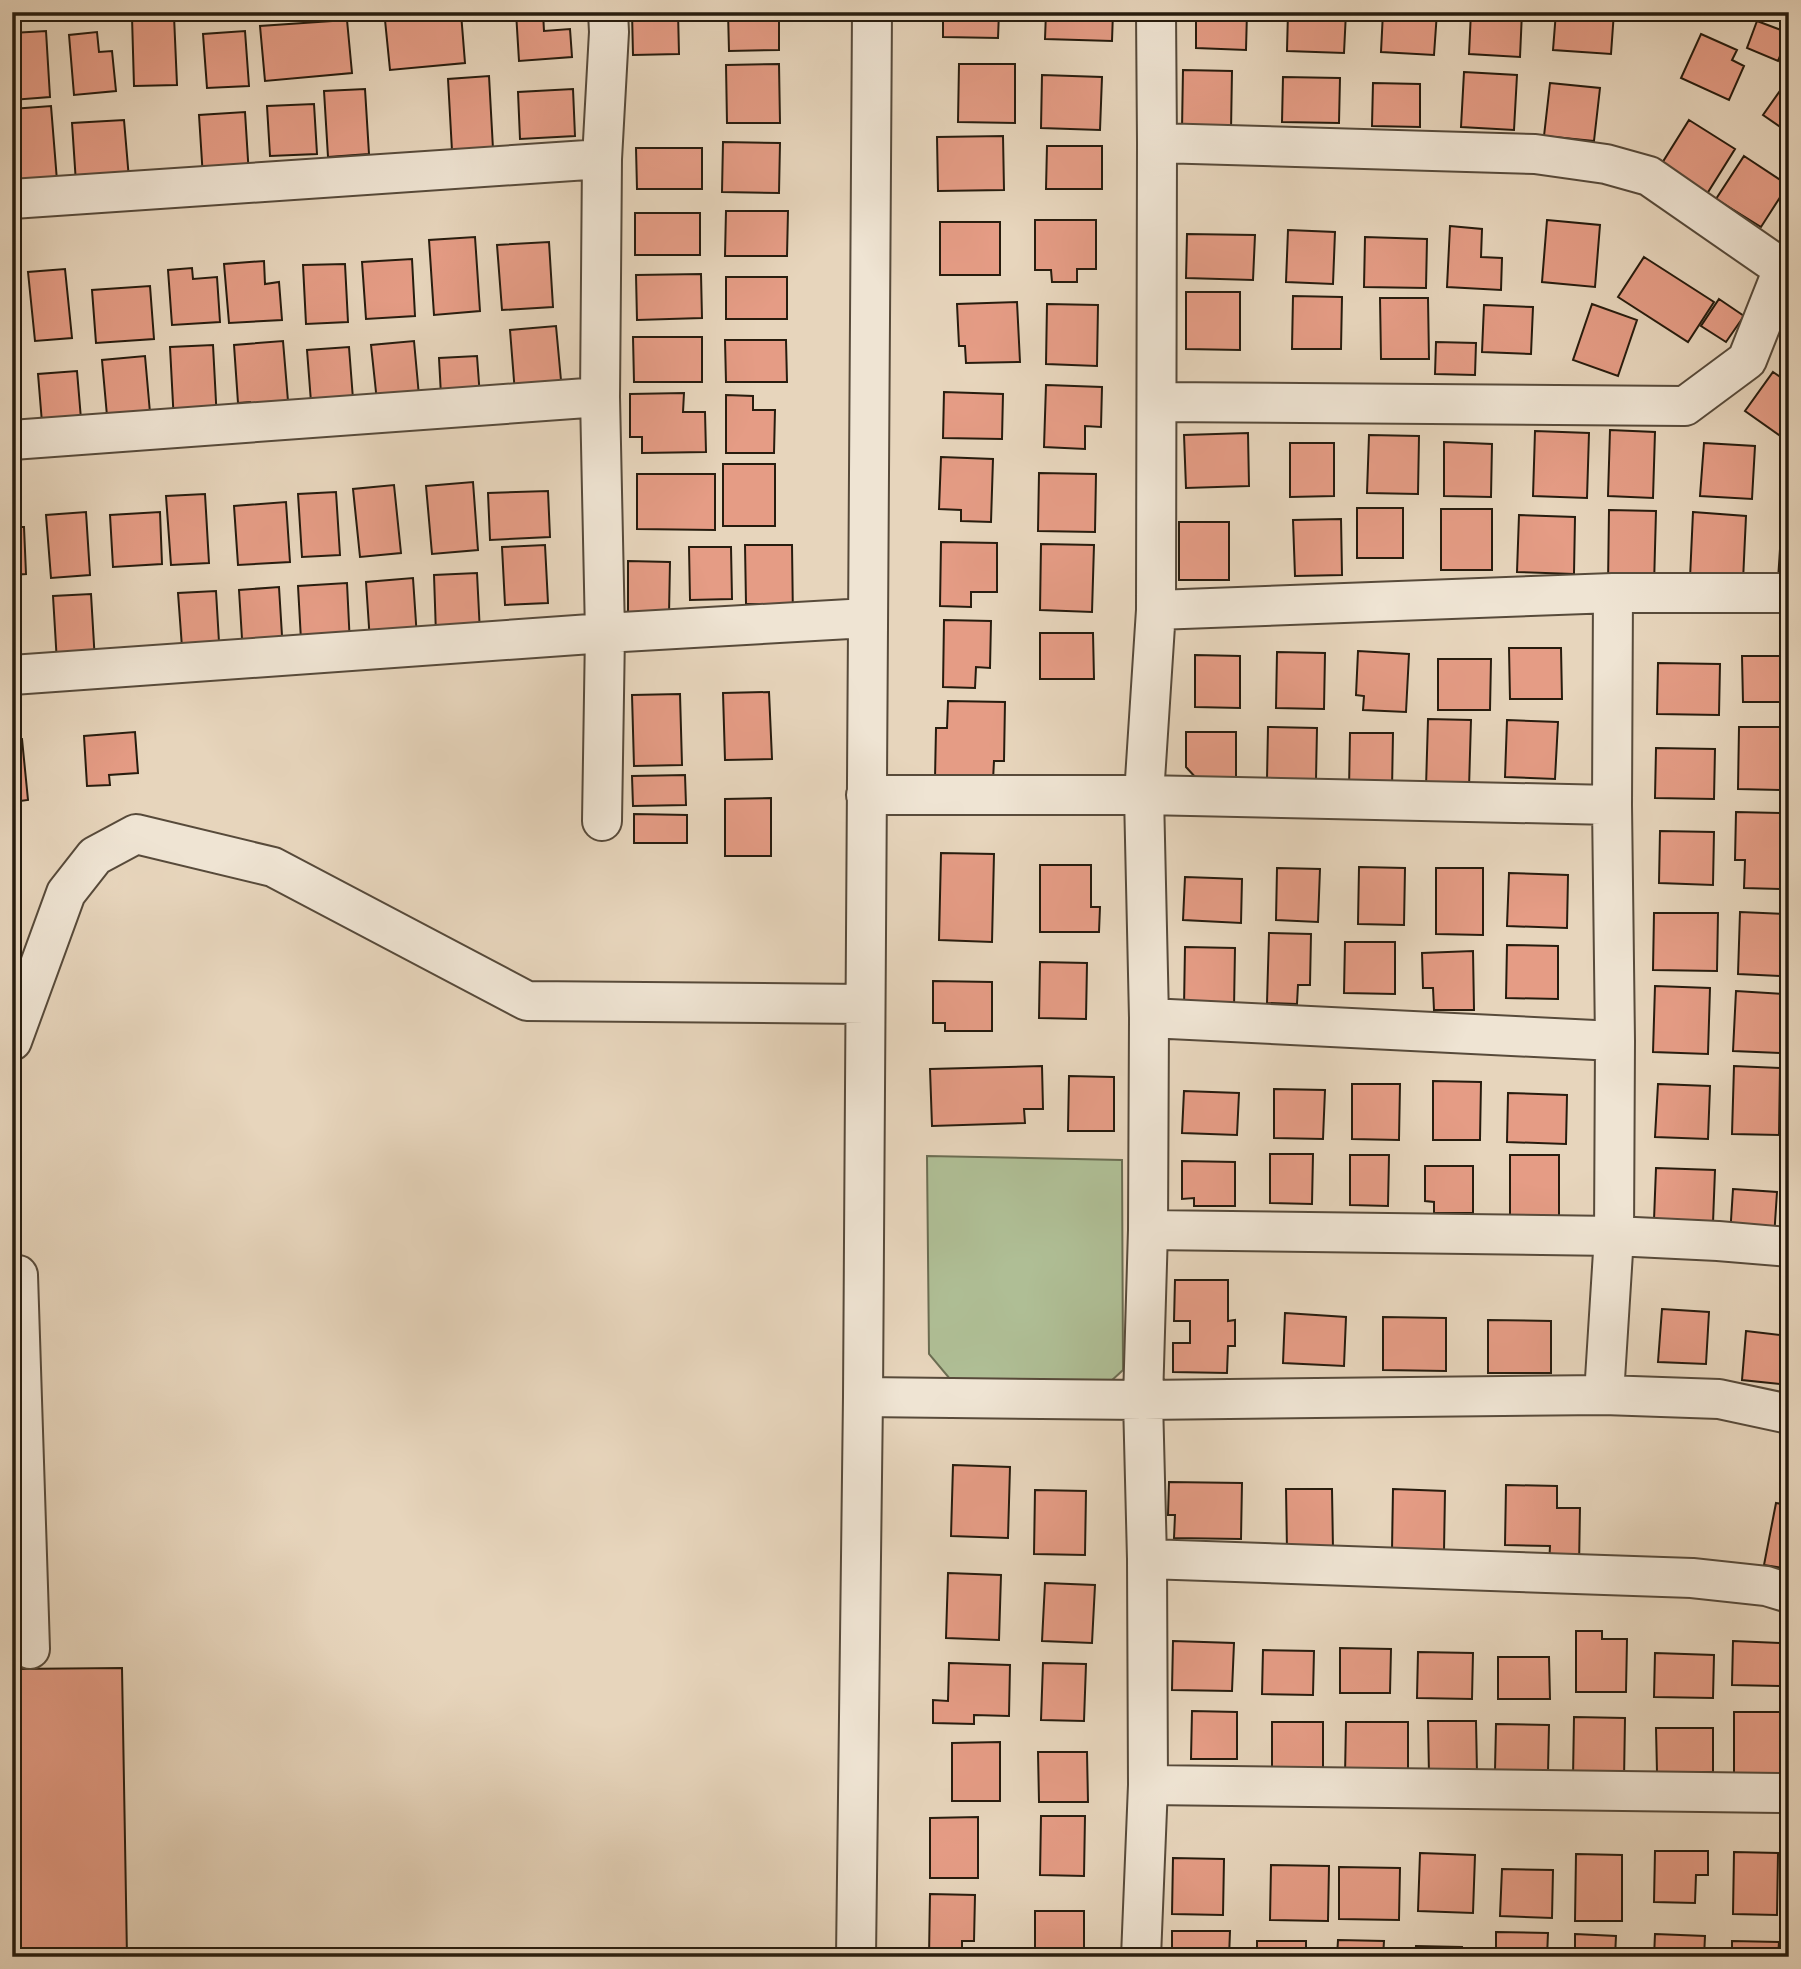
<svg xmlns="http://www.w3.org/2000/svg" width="1801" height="1969" viewBox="0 0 1801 1969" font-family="'IM FELL Double Pica',serif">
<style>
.green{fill:#afbe95;stroke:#6b6d52;stroke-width:2}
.building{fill:#e59c85;stroke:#271c0e;stroke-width:2}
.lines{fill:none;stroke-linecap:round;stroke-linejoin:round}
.minor-casing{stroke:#574a3a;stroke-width:42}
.minor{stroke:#efe4d3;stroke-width:38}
</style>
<rect width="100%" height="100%" fill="#e7d5bc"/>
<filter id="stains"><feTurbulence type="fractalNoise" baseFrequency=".00286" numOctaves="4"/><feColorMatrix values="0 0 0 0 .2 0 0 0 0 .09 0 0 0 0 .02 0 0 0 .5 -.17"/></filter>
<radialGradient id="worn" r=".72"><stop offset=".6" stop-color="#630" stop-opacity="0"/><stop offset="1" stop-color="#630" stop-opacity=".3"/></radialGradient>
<path class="green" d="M927 1156 1122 1160 1123 1370 1110 1382 950 1379 929 1354Z"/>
<path class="building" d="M516 12H543L544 31 570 29 572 57 519 61Z
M632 12H678L679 54 633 55Z
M728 12H779V50L729 51Z
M943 12H999L998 38 943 37Z
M1046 12H1113L1112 41 1045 39Z
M1196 12H1247L1246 50 1196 48Z
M1288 12H1346L1344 53 1287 51Z
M1383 12H1437L1434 55 1381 52Z
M1471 12H1522L1520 57 1469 54Z
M1556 12H1614L1611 54 1553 50Z
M461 13 465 63 390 70 385 20Z
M174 16 177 85 134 86 132 17Z
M347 20 352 73 265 81 260 26Z
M1757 21 1789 33 1778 61 1747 48Z
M46 31 50 97 12 100V33Z
M245 31 249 86 207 88 203 34Z
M97 32 99 52 112 51 116 91 74 95 69 35Z
M1701 34 1737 50 1732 60 1744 66 1729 100 1681 78Z
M779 64 780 123H727L726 65Z
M959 64H1015V123L958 122Z
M1183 70 1232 71 1231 131 1182 130Z
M1464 72 1517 75 1514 130 1461 127Z
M1042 75 1102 77 1100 130 1041 128Z
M489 76 493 149 452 151 448 79Z
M1283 77 1340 78 1339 123 1282 122Z
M1789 78V133L1763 115Z
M1373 83 1420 84V127L1372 126Z
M1550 83 1600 88 1594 141 1544 136Z
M365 89 369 154 328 157 324 91Z
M573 89 575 136 520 139 518 92Z
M314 104 317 154 270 156 267 106Z
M51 106 58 193 12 197V109Z
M245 112 249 176 203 178 199 115Z
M124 120 129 179 76 183 72 123Z
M1689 120 1735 149 1705 197 1659 168Z
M1003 136 1004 190 938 191 937 137Z
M723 142 780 143 779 193 722 192Z
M1047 146H1102V189H1046Z
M636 148H702V189H637Z
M1744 156 1788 185 1761 227 1716 199Z
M726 211H788L787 256H725Z
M635 213H700V255H635Z
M1035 220H1096V269H1077V282H1052L1051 270H1035Z
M1547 220 1600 225 1595 287 1542 282Z
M940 222H1000V275H940Z
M1450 226 1482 229 1481 257 1502 258 1501 290 1447 287Z
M1288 230 1335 232 1333 284 1286 282Z
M1187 234 1255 235 1253 280 1186 278Z
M475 237 480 311 434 315 429 240Z
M1365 237 1427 239 1426 288 1364 287Z
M549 242 553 307 502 310 497 245Z
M1644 257 1714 302 1688 342 1618 297Z
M412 259 415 316 366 319 362 262Z
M264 261 265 284 279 282 282 320 229 323 224 264Z
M345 264 348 322 306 324 303 265Z
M192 268 193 279 217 277 220 322 172 325 168 270Z
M65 269 72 338 35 341 28 272Z
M701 274 702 318 637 320 636 275Z
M726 277H787V319H726Z
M150 286 154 339 96 343 92 290Z
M1186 292H1240V350L1186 349Z
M12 293H14L19 345 12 346Z
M1293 296 1342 297 1341 349H1292Z
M1380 298H1428L1429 359H1381Z
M1719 299 1744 316 1726 342 1701 326Z
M1017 302 1020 362 966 363 965 346H959L957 304Z
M1047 304 1098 305 1097 366 1046 364Z
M1592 304 1637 320 1618 376 1573 360Z
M1484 305 1533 307 1531 354 1482 352Z
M556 326 563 402 516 406 510 330Z
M633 337H702V382H634Z
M725 340H786L787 382H726Z
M283 341 289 413 251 415 250 402 238 403 234 345Z
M414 341 420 407 378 411 371 345Z
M1436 342 1476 343 1475 375 1435 374Z
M213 345 217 421 174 423 170 347Z
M349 347 354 412 312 415 307 350Z
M145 356 151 424 108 427 102 360Z
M477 356 481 411 442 414 439 358Z
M77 371 82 431 43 435 38 374Z
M1773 372 1789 383V442L1745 411Z
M1046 385 1102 387 1101 427 1085 426V449L1044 447Z
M944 392 1003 394 1002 439 943 438Z
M684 393 683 412H705L706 452 642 453V437H630V394Z
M726 395 753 396V410H775L774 453H726Z
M1610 430 1655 432 1653 498 1608 496Z
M1535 431 1589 433 1587 498 1533 496Z
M1248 433 1249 486 1186 488 1184 435Z
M1369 435 1419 436 1418 494 1367 493Z
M1444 442 1492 444 1491 497 1444 496Z
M1290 443H1334V496L1290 497Z
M1704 443 1755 446 1752 499 1700 496Z
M941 457 993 459 991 522 961 521V510L939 509Z
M723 464H775V526H723Z
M1039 473 1096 474 1095 532 1038 531Z
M637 474H715V530L637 529Z
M473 482 478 550 432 554 426 486Z
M394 485 401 553 360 557 353 489Z
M548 491 550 537 490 540 488 493Z
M336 492 340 555 302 557 298 494Z
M205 494 209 563 171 565 166 496Z
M286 502 290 562 238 565 234 506Z
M1357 508H1403V558H1357Z
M1441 509H1492V570H1441Z
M1609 510 1656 511 1654 586 1608 585Z
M86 512 90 575 51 578 46 515Z
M160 512 162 564 113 567 110 515Z
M1693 512 1746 516 1743 581 1690 578Z
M1519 515 1575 517 1574 574 1517 572Z
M1782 518 1789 519V581L1778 580Z
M1341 519 1342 575 1295 576 1293 520Z
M1179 522H1229V580H1179Z
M12 527H24L26 574 12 575Z
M941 542 997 543V592H971V607L940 606Z
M1041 544 1094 545 1092 612 1040 610Z
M545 545 548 603 505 605 502 547Z
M745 545H792L793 621H761V604H746Z
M689 547H731L732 599 690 600Z
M628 561 670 562 669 615 628 614Z
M477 573 480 633 436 635 434 575Z
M413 578 417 638 370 642 366 582Z
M347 583 350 645 302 658 298 586Z
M279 587 283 652 243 655 239 590Z
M216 591 220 659 183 661 178 593Z
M91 594 95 662 57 663 53 596Z
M944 620 991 621 990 668 976 667 975 688 943 687Z
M1040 633H1093L1094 679H1040Z
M1509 648H1561L1562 699H1510Z
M1358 651 1409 654 1406 712 1363 710 1364 696 1356 695Z
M1277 652 1325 653 1324 709 1276 708Z
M1195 655 1240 656V708L1195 707Z
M1742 656H1789V702H1743Z
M1438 659H1491L1490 710H1438Z
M1658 663 1720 664 1719 715 1657 714Z
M769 692 772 759 725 760 723 693Z
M680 694 682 765 634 766 632 695Z
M948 701 1005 702 1004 761H994L993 780 935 779 936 728H947Z
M1428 719 1471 720 1469 788 1426 787Z
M1507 720 1558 722 1555 779 1505 777Z
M1268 727 1317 728 1316 780 1267 779Z
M1739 727H1784V790L1738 789Z
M135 732 138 773 109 775 110 785 87 786 84 736Z
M1186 732H1236V791H1208L1186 767Z
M1350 733H1393L1392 790 1349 789Z
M22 739 28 800 12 802V740Z
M1656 748 1715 749 1714 799 1655 798Z
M685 775 686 805 633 806 632 776Z
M771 798V856H725V799Z
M1736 812 1785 813 1784 889 1744 888 1745 860H1735Z
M634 814 687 815V843H634Z
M1660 831 1714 832 1713 885 1659 883Z
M941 853 994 854 992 942 939 940Z
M1040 865H1091V907H1100L1099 932H1040Z
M1359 867 1405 868 1404 925 1358 924Z
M1277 868 1320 869 1318 922 1276 920Z
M1436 868H1483V935L1436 934Z
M1509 873 1568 875 1567 928 1507 926Z
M1185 877 1242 879 1241 923 1183 920Z
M1740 912 1785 914 1782 976 1738 974Z
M1654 913H1718L1717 971 1653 970Z
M1269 933 1311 934 1310 985H1298L1297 1004 1267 1003Z
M1345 942H1395V994L1344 993Z
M1507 945 1558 946V999L1506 998Z
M1185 947 1235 948 1234 1009 1184 1007Z
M1473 951 1474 1010H1434L1433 988H1423L1422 953Z
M1040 962 1087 963 1086 1019 1039 1018Z
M933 981 992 982V1031H945V1023H933Z
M1655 986 1710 988 1708 1054 1653 1052Z
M1736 991 1784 994 1781 1053 1733 1051Z
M1042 1066 1043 1109H1024L1025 1123 932 1126 930 1069Z
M1734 1066 1780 1068 1779 1135 1732 1134Z
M1069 1076 1114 1077V1131H1068Z
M1433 1081 1481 1082 1480 1140H1433Z
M1352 1084H1400L1399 1140 1352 1139Z
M1658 1084 1710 1086 1708 1139 1655 1137Z
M1274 1089 1325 1090 1323 1139 1274 1138Z
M1184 1091 1239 1093 1237 1135 1182 1133Z
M1508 1093 1567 1095 1566 1144 1507 1142Z
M1270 1154H1313L1312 1204 1270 1203Z
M1350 1155H1389L1388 1206 1350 1205Z
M1510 1155H1559V1221L1510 1220Z
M1182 1161 1235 1162V1206H1194V1198L1182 1199Z
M1425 1166H1473V1213H1434V1202L1425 1201Z
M1656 1168 1715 1170 1713 1223 1654 1220Z
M1733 1189 1777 1192 1774 1238 1730 1236Z
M1175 1280H1228V1321L1235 1320V1346H1228L1227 1373 1173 1372V1343H1190V1321H1174Z
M1662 1309 1709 1312 1706 1364 1658 1362Z
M1285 1313 1346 1317 1344 1366 1283 1363Z
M1383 1317 1446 1318V1371L1383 1370Z
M1488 1320 1551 1321V1373H1488Z
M1746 1331 1789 1336V1385L1742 1380Z
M953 1465 1010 1467 1008 1538 951 1536Z
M1169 1482 1242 1483 1241 1539 1174 1538 1175 1515H1168Z
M1506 1485 1557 1486V1508H1580L1579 1567 1549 1566 1550 1546 1505 1545Z
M1286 1489H1332L1333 1550 1287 1551Z
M1393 1489 1445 1491 1444 1552 1392 1551Z
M1035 1490 1086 1491 1085 1555 1034 1554Z
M1776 1503 1789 1505V1569L1764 1565Z
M948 1573 1001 1575 999 1640 946 1638Z
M1045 1583 1095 1585 1092 1643 1042 1641Z
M1576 1631H1602V1639H1627L1626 1692H1576Z
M1173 1641 1234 1643 1232 1691 1172 1690Z
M1733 1641 1780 1643V1686L1732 1685Z
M1340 1648 1391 1649 1390 1693H1340Z
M1263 1650 1314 1651 1313 1695 1262 1694Z
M1418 1652 1473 1653 1472 1699 1417 1698Z
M1655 1653 1714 1655 1713 1698 1654 1697Z
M1498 1657H1549L1550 1699H1498Z
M949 1663 1010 1665 1009 1716 974 1715V1724L933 1723V1700L948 1701Z
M1043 1663 1086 1664 1084 1721 1041 1720Z
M122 1668 127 1957H13L12 1669Z
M1192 1711 1237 1712V1759H1191Z
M1734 1712H1789V1774H1734Z
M1574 1717 1625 1718 1624 1780 1573 1778Z
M1428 1721H1476L1477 1774 1429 1775Z
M1272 1722H1323V1772H1272Z
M1346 1722H1408V1777L1345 1776Z
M1496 1724 1549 1725 1548 1772 1495 1771Z
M1656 1728H1713V1772H1657Z
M1000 1742V1801H952V1743Z
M1038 1752H1087L1088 1802H1039Z
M1041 1816H1085L1084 1876 1040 1875Z
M978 1817V1878H930V1818Z
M1655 1851H1708V1875H1696L1695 1903 1654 1902Z
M1734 1852 1778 1853 1777 1915 1733 1914Z
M1420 1853 1475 1855 1473 1913 1418 1911Z
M1576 1854 1622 1855V1921H1575Z
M1173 1858 1224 1859 1223 1915 1172 1914Z
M1271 1865 1329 1866 1328 1921 1270 1920Z
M1339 1867 1400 1868 1399 1920 1339 1919Z
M1502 1869 1553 1870 1552 1918 1500 1916Z
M930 1894 975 1895 974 1941H962V1957H929Z
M1035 1911H1084V1957H1035Z
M1172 1931H1230L1229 1957H1172Z
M1496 1932 1548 1933 1547 1957H1496Z
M1575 1934 1616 1936 1615 1957H1575Z
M1655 1934 1705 1936 1704 1957H1654Z
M1338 1940 1384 1941 1383 1957H1337Z
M1257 1941H1306V1957H1257Z
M1732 1941 1779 1942 1778 1957H1732Z
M1416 1946 1462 1947V1957H1415Z"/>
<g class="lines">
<g class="minor-casing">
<path id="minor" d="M1157 143 1535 154 1606 164 1649 176 1789 273
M12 199 602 159
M1157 402 1685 406 1747 360 1783 269
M12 440 600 397
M1156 610 1613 593H1789
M12 675 605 633 867 618
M866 795H1144L1612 805
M602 821 605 633 600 397 602 159 609 32 608 12
M1149 1018 1615 1041
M12 1041 66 893 95 856 136 834 273 867 527 1001 865 1004
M1148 1230 1614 1236 1718 1241 1789 1247
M12 1274 18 1275 30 1649
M1604 1395 1614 1236 1615 1041 1612 805 1613 593
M863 1397 1143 1400 1604 1395 1719 1399 1789 1414
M1147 1559 1692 1578 1766 1586 1789 1593
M1148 1785 1789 1793
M856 1957 863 1397 872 12
M1141 1957 1148 1785 1147 1559 1143 1400 1148 1230 1149 1018 1144 795 1156 610 1157 143 1156 12"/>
</g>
<use href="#minor" class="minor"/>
</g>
<rect width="1801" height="1969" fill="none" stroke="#e7d5bc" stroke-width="42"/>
<rect x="14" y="14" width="1773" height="1941" fill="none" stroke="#271c0e" stroke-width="3.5"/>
<rect x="21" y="21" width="1759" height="1927" fill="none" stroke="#271c0e" stroke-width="2"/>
<rect width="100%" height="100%" filter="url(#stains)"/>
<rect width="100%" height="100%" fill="url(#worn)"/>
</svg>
